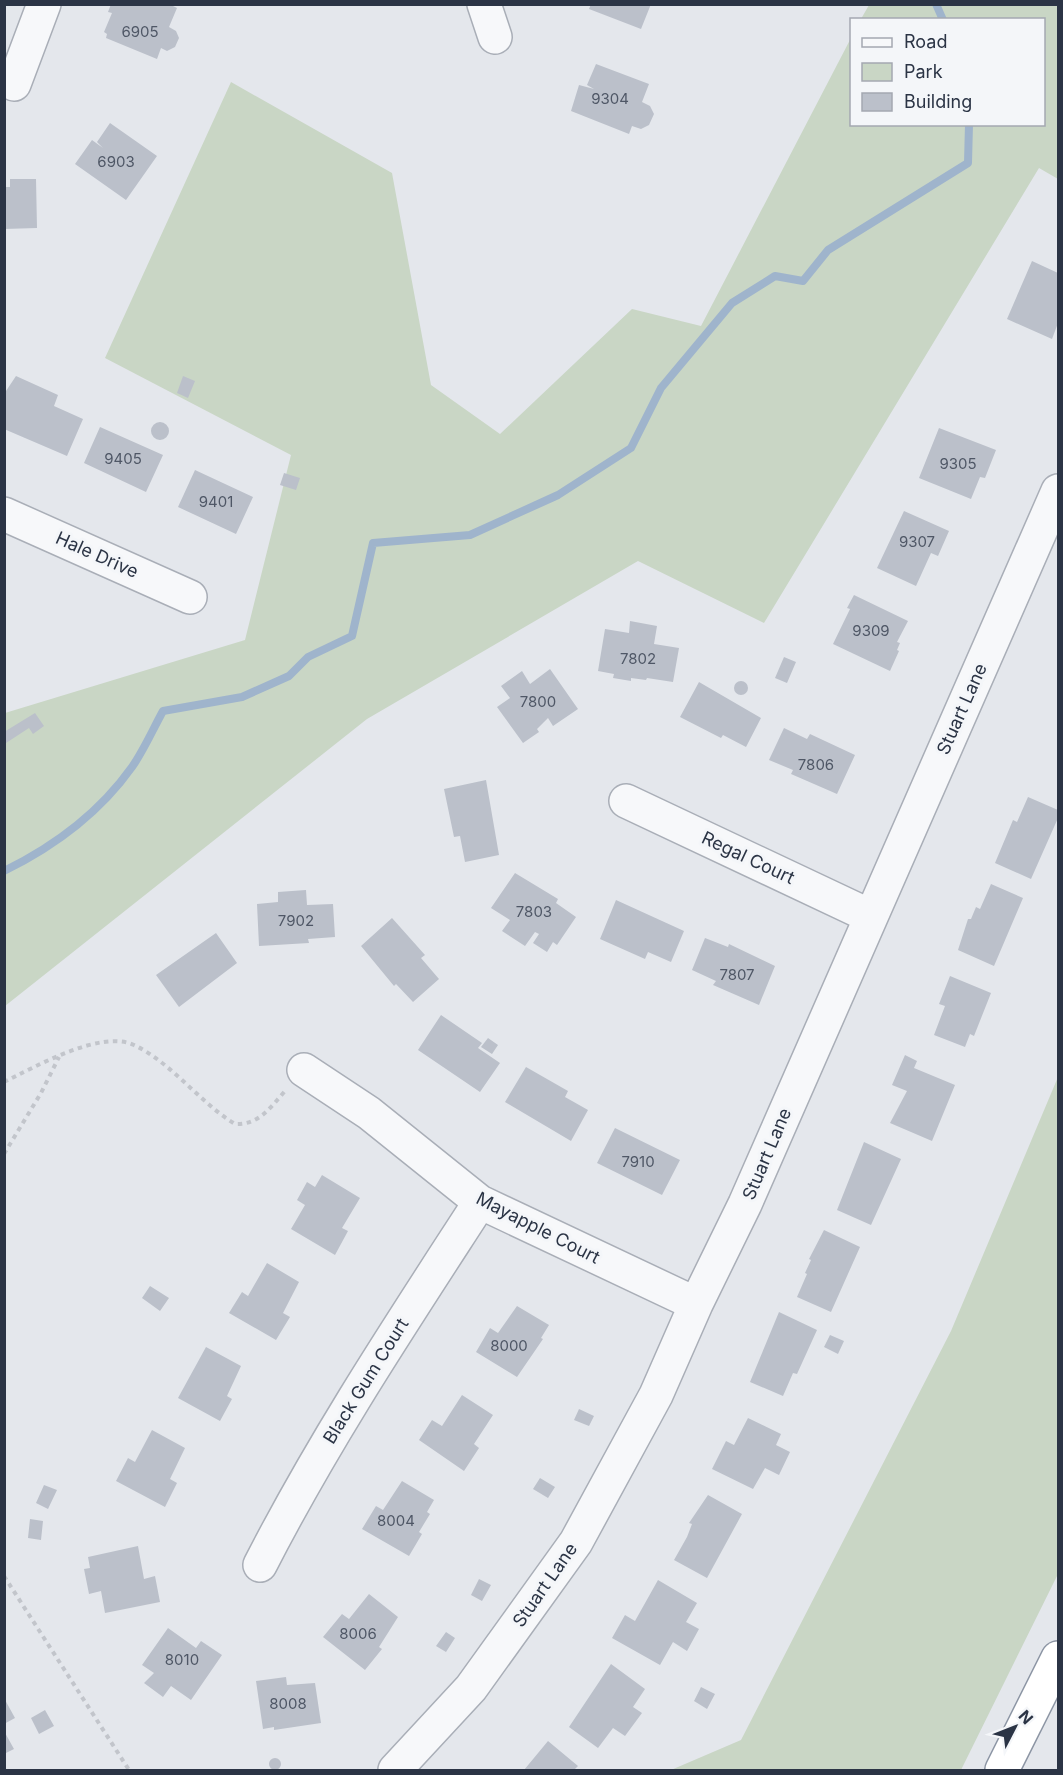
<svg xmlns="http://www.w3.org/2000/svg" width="1063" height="1775" viewBox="0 0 1063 1775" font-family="Inter,sans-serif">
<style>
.green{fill:#c9d6c5}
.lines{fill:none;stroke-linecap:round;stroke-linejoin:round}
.stream{stroke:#9fb4cc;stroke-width:8}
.building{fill:#bbc0ca}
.minor-casing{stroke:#a9aeb7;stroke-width:36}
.highway-casing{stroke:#8b94a3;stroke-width:36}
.path{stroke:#c2c5cb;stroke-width:4;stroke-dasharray:4.5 4.5;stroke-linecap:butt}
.minor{stroke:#f7f8fa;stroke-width:33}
.highway{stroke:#fff;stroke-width:33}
.labels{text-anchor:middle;stroke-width:6;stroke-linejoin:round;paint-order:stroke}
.number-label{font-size:15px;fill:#4f5766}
.street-label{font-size:18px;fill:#2b3445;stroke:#f4f6f9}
</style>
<rect width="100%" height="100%" fill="#e4e7ec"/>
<path class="green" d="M869 5H1058V179L1039 168 764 623 638 561 367 719 5 1006V713L245 640 291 455 105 358 231 82 392 173 431 385 500 434 632 309 701 326 851 38 852 124H1044V20L861 19Z
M1058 1077V1574L961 1770H671L741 1740 951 1331Z"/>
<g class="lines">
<path class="stream" d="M936 4 943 20
M4 871C53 847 100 812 132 767 144 750 153 729 163 711L242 697 289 676 308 657 352 636 373 543 470 535 558 495 631 448 661 388 732 303 775 276 803 281 828 250 968 163 969 124"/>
</g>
<path class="building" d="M111 4H169L177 8 169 27 176 31 179 38 175 47 167 51 161 48 157 59 106 38 107 34 104 32 112 13 108 12Z
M591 4H651L641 29 589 9Z
M596 64 649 84 642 102 650 106 654 114 649 125 641 129 632 126 629 134 571 111 579 85 594 89 587 85Z
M110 123 157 156 126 200 75 164 92 140 103 148 97 142Z
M10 179H36L37 228 4 229V187H10Z
M1032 261 1058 273V323L1052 339 1007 319Z
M16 376 58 395 54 406 83 419 67 456 4 429V394Z
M183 376 195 381 188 398 177 393Z
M151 431a9 9 0 1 1 18 0a9 9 0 1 1-18 0Z
M100 427 163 455 146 492 84 463Z
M939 428 996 450 985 478 980 477 971 499 919 478Z
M195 470 253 497 236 534 178 507Z
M284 473 300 478 296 490 280 485Z
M904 511 949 531 938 556 931 553 916 586 877 568Z
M854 595 908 621 897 642 900 643 897 650 899 651 890 671 833 644 850 609 847 608Z
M630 621 657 626 654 644 679 648 673 682 647 678 646 680 631 678V681L613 678 614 674 598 671 605 629 629 633Z
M784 657 796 662 787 683 775 678Z
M550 669 578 709 553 726 548 718 537 729 539 732 523 743 497 707 510 698 501 686 522 671 530 684Z
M734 688a7 7 0 1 1 14 0a7 7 0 1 1-14 0Z
M699 682 761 718 746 747 723 735 721 738 680 717Z
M35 713 44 726 33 734 29 728 6 743 4 732Z
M784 728 807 739 810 734 855 755 837 794 791 774 793 770 769 760Z
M486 780 499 855 465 862 460 836 454 837 444 789Z
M1028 797 1058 810V818L1031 879 995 863 1013 820 1017 822Z
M515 873 558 899 556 903 576 917 557 945 553 942 547 952 533 943 539 934 535 932 525 946 502 931 510 920 491 908Z
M991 884 1023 898 994 966 958 950 968 919H971L976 907 980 909Z
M306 890 307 905 333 904 335 937 308 939 309 943 259 946 257 904 278 902V892Z
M616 900 684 931 671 962 648 952 645 959 600 939Z
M392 918 425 955 421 958 439 979 413 1002 396 984 394 986 361 946Z
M216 933 237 963 179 1007 156 975Z
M705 938 728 947 729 944 775 966 759 1005 713 985 716 981 692 970Z
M950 976 991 993 974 1036 970 1034 965 1047 934 1035 945 1006 939 1004Z
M441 1015 482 1043 478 1048 500 1063 480 1092 418 1050Z
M488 1038 498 1045 492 1054 481 1047Z
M905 1055 917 1061 914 1068 955 1085 932 1141 890 1123 907 1091 892 1085Z
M526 1067 568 1091 565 1097 588 1110 571 1141 505 1102Z
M615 1128 680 1160 662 1195 597 1163Z
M864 1142 901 1159 871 1225 837 1210Z
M322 1175 360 1198 342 1228 348 1231 335 1255 291 1229 305 1205 297 1200 307 1182 315 1187Z
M824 1230 860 1247 831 1312 797 1297 807 1274 805 1273 811 1260 809 1259Z
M267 1263 299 1282 283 1313 290 1317 276 1340 229 1313 242 1292 248 1296Z
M150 1286 169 1298 160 1311 142 1298Z
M517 1306 549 1325 541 1338 543 1339 517 1377 476 1352 490 1328 498 1333Z
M779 1312 817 1330 797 1374 793 1373 783 1396 750 1382Z
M830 1335 844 1341 838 1354 824 1347Z
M206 1347 241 1366 227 1396 232 1399 220 1421 178 1398Z
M462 1395 493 1415 474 1444 479 1448 464 1471 419 1440 432 1420 442 1426Z
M579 1409 594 1416 589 1426 574 1420Z
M748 1418 781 1434 776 1445 790 1452 779 1475 765 1468 753 1489 712 1469 726 1441 734 1445Z
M152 1430 185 1448 170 1479 177 1483 165 1507 116 1481 128 1458 135 1462Z
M540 1478 555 1487 548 1498 533 1489Z
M402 1481 434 1500 427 1512 430 1514 419 1532 422 1534 409 1556 362 1529 376 1506 383 1510Z
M44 1485 57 1490 48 1509 36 1503Z
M708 1495 742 1514 707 1578 674 1560 687 1537 692 1524 689 1523Z
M30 1519 43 1521 41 1540 28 1538Z
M138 1546 144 1579 155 1576 160 1602 105 1613 101 1591 89 1594 84 1569 90 1568 88 1557Z
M479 1579 491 1585 482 1601 471 1595Z
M658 1580 697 1603 686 1622 699 1629 687 1651 673 1642 660 1665 612 1638 625 1615 635 1621Z
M369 1594 398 1617 379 1647 382 1649 365 1670 323 1637 342 1614 349 1619Z
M168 1628 196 1648 201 1641 222 1655 191 1700 171 1686 163 1697 144 1683 154 1673 142 1665Z
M446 1632 455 1638 446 1652 436 1646Z
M611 1664 645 1689 633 1707 642 1713 625 1736 613 1728 598 1748 569 1727Z
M286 1677 287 1685 315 1683 321 1723 274 1730V1727L263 1729 256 1681Z
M701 1687 715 1694 707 1709 694 1701Z
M4 1698 15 1718 4 1724Z
M45 1710 54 1726 39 1734 31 1718Z
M4 1731 14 1749 4 1754Z
M548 1741 578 1766 574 1770H524Z
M269 1764a6 6 0 1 1 12 0a6 6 0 1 1-12 0Z"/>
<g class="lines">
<g class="minor-casing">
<path id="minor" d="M484 4 495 37
M14 84 44 4
M4 514 190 597
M626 801 870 916
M304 1070 369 1113 480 1202 696 1304
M260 1565C325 1438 403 1321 480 1202
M395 1770 471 1688 576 1542 656 1395 696 1304 745 1204 1058 491"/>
</g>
<g class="highway-casing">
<path id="highway" d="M1002 1770 1058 1658"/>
</g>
<path class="path" d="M4 1082C35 1067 101 1029 134 1045 172 1063 199 1102 235 1124 259 1125 270 1108 285 1091
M4 1154 41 1093 59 1057
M4 1576 129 1770"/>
<use href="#minor" class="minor"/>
<use href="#highway" class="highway"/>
</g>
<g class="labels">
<g class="number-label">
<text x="140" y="37">6905</text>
<text x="610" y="104">9304</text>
<text x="116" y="167">6903</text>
<text x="123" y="464">9405</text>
<text x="958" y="469">9305</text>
<text x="216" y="507">9401</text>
<text x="917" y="547">9307</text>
<text x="871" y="636">9309</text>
<text x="638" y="664">7802</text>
<text x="538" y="707">7800</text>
<text x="816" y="770">7806</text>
<text x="534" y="917">7803</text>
<text x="296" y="926">7902</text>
<text x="737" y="980">7807</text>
<text x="638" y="1167">7910</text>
<text x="509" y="1351">8000</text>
<text x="396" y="1526">8004</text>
<text x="358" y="1639">8006</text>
<text x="182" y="1665">8010</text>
<text x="288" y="1709">8008</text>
</g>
<g class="street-label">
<text transform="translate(97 555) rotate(24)" y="6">Hale Drive</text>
<text transform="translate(962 709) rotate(-66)" y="6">Stuart Lane</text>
<text transform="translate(748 858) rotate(25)" y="6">Regal Court</text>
<text transform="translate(767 1154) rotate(-67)" y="6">Stuart Lane</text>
<text transform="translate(538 1228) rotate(27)" y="6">Mayapple Court</text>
<text transform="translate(366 1381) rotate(-58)" y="6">Black Gum Court</text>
<text transform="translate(545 1585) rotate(-55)" y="6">Stuart Lane</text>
</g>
</g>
<rect width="1063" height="1775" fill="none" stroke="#2b3445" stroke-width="12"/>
<rect x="850" y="18" width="195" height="108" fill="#f4f6f9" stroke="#a4a8b1" stroke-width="1.5"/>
<rect x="862" y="38" width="30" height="9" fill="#f7f8fa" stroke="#a4a8b1" stroke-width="1.5"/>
<text x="904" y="48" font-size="18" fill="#2b3445">Road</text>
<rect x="862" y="63" width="30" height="18" fill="#c9d6c5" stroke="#a4a8b1" stroke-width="1.5"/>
<text x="904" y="78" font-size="18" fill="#2b3445">Park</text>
<rect x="862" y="93" width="30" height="18" fill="#bbc0ca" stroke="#a4a8b1" stroke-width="1.5"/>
<text x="904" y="108" font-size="18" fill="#2b3445">Building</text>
<g transform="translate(1015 1727) rotate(48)" stroke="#f4f6f9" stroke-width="4.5" paint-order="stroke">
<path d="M0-4.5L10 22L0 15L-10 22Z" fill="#2b3445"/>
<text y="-9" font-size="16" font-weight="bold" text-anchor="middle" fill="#2b3445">N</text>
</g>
</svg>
